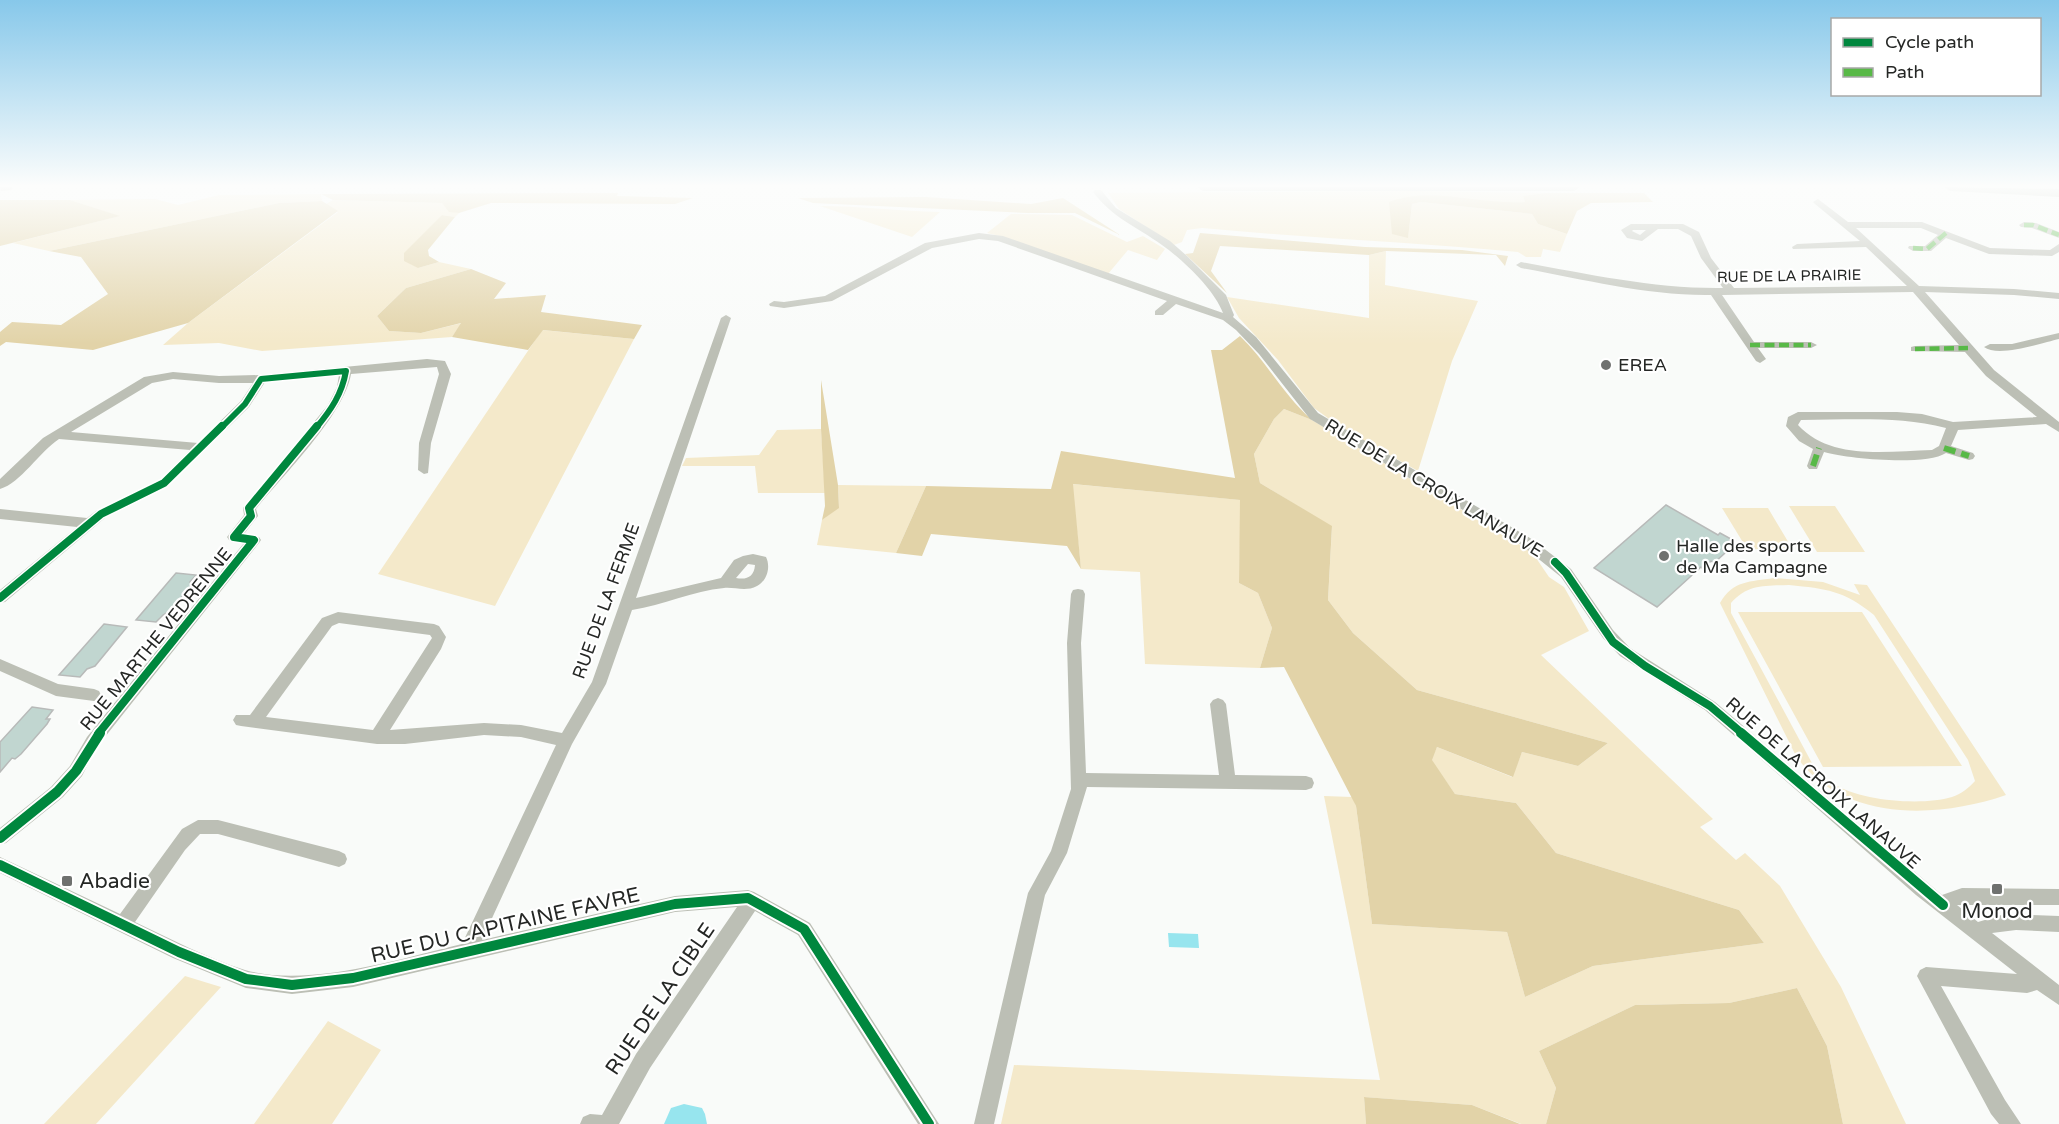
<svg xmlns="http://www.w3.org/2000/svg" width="2059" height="1124" viewBox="0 0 2059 1124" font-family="'Varela Round',sans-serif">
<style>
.green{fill:#f4e9ca;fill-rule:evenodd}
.forest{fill:#e2d3a8}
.water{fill:#97e5ee}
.building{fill:#c1d6d0;stroke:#b8bab9;stroke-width:1.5}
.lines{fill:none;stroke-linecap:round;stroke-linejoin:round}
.minor{fill:#bcbfb5;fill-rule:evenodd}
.major{fill:#b3b6ab;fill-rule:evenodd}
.quiet-far1{stroke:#58b947;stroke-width:4.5;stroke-dasharray:10 4.5;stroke-linecap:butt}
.quiet{stroke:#58b947;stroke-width:6;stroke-dasharray:12 6;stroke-linecap:butt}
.cycleway-far2-casing{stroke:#fff;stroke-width:9}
.cycleway-far1-casing{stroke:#fff;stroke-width:11}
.cycleway-casing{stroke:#fff;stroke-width:14}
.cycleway-far2{stroke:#00873e;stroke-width:6}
.cycleway-far1{stroke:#00873e;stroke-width:8}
.cycleway{stroke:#00873e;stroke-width:10}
.poi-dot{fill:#6f716f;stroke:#fff;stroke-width:2}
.labels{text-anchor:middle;stroke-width:4.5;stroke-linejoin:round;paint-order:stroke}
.far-street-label{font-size:15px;fill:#252725;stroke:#fff}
.poi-label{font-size:18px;fill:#252725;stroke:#fff;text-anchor:start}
.street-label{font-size:18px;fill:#252725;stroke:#fff}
.near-poi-label{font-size:21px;fill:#252725;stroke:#fff;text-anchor:start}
.near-street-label{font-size:21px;fill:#252725;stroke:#fff}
</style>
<rect width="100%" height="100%" fill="#f9fbf9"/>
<path class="green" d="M1417 191 1546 193 1523 196 1525 202 1507 203 1450 198H1400L1408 237 1412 204 1421 202 1532 214 1538 224 1567 234 1560 252 1543 249 1541 257H1526L1518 252C1412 242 1307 238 1202 228L1187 230 1182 242 1174 245 1119 209 1108 193Z
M321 194 322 201 279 203 49 251 13 243 119 216 70 200 155 199 178 205 219 195Z
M333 200 442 203 449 211 459 213 455 217 442 215 418 268 439 262 471 269 406 288 377 316 389 331 421 333 462 323 452 337 262 351 219 343 163 345 188 323 338 212 326 204Z
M820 206C860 206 900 211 940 212L912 237Z
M1011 214 1072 215 1127 242 1143 236 1165 249 1157 260 1128 250 1108 274 1004 237 987 233Z
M1386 251 1385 285 1478 301 1452 361 1418 471 1343 429 1314 408 1278 360 1239 318 1227 297 1369 318V255Z
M542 330 634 339 495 606 378 574Z
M1284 409 1312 420 1532 552 1549 577 1564 587 1589 631 1541 655 1713 819 1700 827 1736 860 1745 853 1780 886 1841 987 1906 1124H1843L1827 1046 1797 988 1729 1003 1635 1005 1539 1051 1556 1088 1546 1124H1521L1472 1105 1364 1097 1366 1124H1001L1014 1065 1380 1080 1324 796 1352 797 1356 806 1372 924 1507 932 1525 997 1593 966 1764 943 1739 910 1556 853 1516 803 1455 794 1431 760 1437 747 1512 777 1522 752 1578 766 1608 743 1417 690 1353 633 1328 600 1332 527 1260 483 1254 454 1274 419Z
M821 429 825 493H758L755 466H682L686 458 759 455 777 430Z
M1072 484 1241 500 1239 583 1258 593 1272 628 1260 668 1145 664 1140 572 1081 569Z
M838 485 926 486 896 553 817 545 822 520 839 507Z
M1789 506H1835L1865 552H1817Z
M1722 508H1768L1793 550 1747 549Z
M1774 578 1823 582 1860 595 1854 584 1867 585 2006 795C1937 819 1842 822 1796 756L1720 603C1733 580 1750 582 1774 578ZM1789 585C1827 589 1843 590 1874 615L1968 760 1975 781C1969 788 1961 794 1952 797 1922 806 1860 801 1834 784 1826 779 1820 771 1813 765L1731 613V603C1748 584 1764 586 1789 585Z
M1738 612H1862L1962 766 1823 767Z
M185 976 221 987 96 1124H44Z
M328 1021 381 1050 332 1124H254Z"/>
<path class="forest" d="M618 193 617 196 693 198 675 204 491 203 459 213 449 212 442 203 333 200 321 194Z
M1546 193H1644L1653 202 1591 203 1577 211 1567 234 1538 224 1532 214 1421 202 1412 204 1408 238 1392 234 1389 202C1431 186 1481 205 1525 202L1523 196Z
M926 197 1031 204 1063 198 1120 235 1075 213H1027L813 203 798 198Z
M0 200H70L120 216 0 246Z
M322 201 338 211 188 323 93 350 6 342 0 346V332L12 322 61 325 108 294 81 257 49 251 279 203Z
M442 215 455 217 428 250 429 256 439 262 418 268 404 261V253Z
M1200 233 1365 247 1462 250 1508 256 1505 266 1496 255 1386 251 1369 255 1220 246 1211 271 1227 293 1185 254 1193 253Z
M471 269 506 283 494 299 546 295 541 312 642 325 634 339 543 330 528 350 452 337 461 323 421 333 389 331 377 316 406 288Z
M1240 336C1267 362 1284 396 1312 420L1284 409 1274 419 1254 454 1260 483 1332 526 1328 600 1353 633 1417 690 1608 743 1578 766 1522 752 1513 777 1437 747 1432 760 1455 794 1516 803 1556 853 1739 910 1764 943 1593 966 1525 997 1507 932 1372 924 1356 806 1284 667 1260 668 1272 628 1258 593 1239 583 1240 500 1073 484 1081 569 1067 546 931 534 922 556 896 553 926 486 1051 489 1061 451 1235 478 1211 350H1222Z
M821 380 838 485 839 508 822 520 825 506 821 429Z
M1797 988 1827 1046 1843 1124H1546L1556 1088 1539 1051 1635 1005 1729 1003Z
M1364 1097 1472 1105 1520 1124H1366Z"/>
<path class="water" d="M1168 933 1198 934 1199 948 1169 947Z
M684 1104 702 1108 705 1114 707 1124H664L671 1108Z"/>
<path class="building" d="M1666 505 1718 535 1720 533 1731 539 1723 550 1726 552 1714 563 1711 561 1703 569 1701 567 1657 607 1594 568Z
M176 573 196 575 190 582 193 583 191 586 170 611 163 615 156 622 136 620Z
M104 624 127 627 95 666 87 669 80 677 59 675Z
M32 707 53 710 46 719H50L47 724 21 754 15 759 12 758 0 772V742Z"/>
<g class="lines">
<path class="minor" d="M1095 190H1101L1116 208 1170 241 1187 256 1226 295 1234 315 1233 317 1256 337 1318 413 1530 538 1571 569 1613 630 1630 648 1715 702 1942 895 1962 888 2059 889V905H1957L1978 922 2005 914 2059 916V932L2016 930 1992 933 2059 985V1005L2037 990 2027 993 1941 986 2005 1100 2021 1124H1999L1991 1114 1917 976 1920 970 1926 967 2017 974 1916 895 1705 710 1620 656 1603 638 1561 577 1520 544 1310 419 1259 354 1236 330 1223 320 1176 304 1163 315H1155V311L1167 301 998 241 979 239 932 248 832 301 784 308 770 306 769 304 774 301 784 302 825 296 925 243 979 233 1003 236 1223 313C1214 289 1183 260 1162 245 1136 226 1114 219 1093 192Z
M1818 199 1848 222H1922L1990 248 2050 250 2059 244V252L2052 256 1989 254 1946 238 1931 251H1913L1908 248 1909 246H1925L1938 235 1921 228H1856L1919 286 2014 289 2059 293V299L2014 295 1925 292 1994 370 2059 422V432L2046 424 1958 430 1951 446 1973 453 1975 456 1973 459 1969 460 1946 453C1926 466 1848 459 1824 452L1817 469H1809L1807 466 1813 449 1799 441 1786 426 1788 417 1798 412H1897L1922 414 1953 422 2037 417 1986 376 1965 352 1911 351V347L1915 346 1959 345 1913 292 1722 295 1754 342H1811L1817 345 1811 348H1758L1766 359 1760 363 1756 361 1711 295C1647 296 1583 279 1521 268L1516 265 1521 262C1588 274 1655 289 1723 288L1701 258 1691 236 1678 229H1658L1642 241 1627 238 1621 230 1631 224H1683L1699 232 1711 258 1734 288 1907 286 1866 247 1793 249 1792 247 1797 244 1860 241 1815 204 1813 202ZM1646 230 1640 235 1632 231 1633 230ZM1801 420C1849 420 1899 416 1946 428L1939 446 1932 450C1888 451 1831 461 1798 425Z
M2024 222 2036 223 2059 232V238L2032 228 2021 227 2019 225Z
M726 315 731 318 636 598 721 578 734 560 743 556 753 554 766 557C771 567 767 581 757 586 746 592 735 587 724 588 693 591 663 605 632 610L606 684 572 744 482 940 675 896 748 890 754 892 810 923 939 1124H918L798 935 755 911 650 1068 619 1124H580L583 1117 590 1114 602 1115 636 1054 737 907 675 912 353 987 292 994 246 988 173 958 0 873V857L120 914 182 829 198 820H218L339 851 345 854 347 859 345 864 339 867 218 834H200L185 850 135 922C171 939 207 958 245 970 308 988 399 959 462 944L556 745 521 737 484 735 405 744H377L241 726 236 725 233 720 236 715H250L322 618 338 612 434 624 439 626 446 637 441 649 390 730 484 723 521 725 562 733 592 682 721 318ZM748 564 755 565C754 577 747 580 736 578ZM339 623 430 635 432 638 373 730 266 717 332 626Z
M2059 333V339C2042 343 1998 358 1984 347L1990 344H2012Z
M427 359 445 361 451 374 431 443 428 473 424 474 418 470 419 443 439 374 437 367 351 374C344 415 283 475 256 509L258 516 244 534 259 537 261 540 259 543 97 747 82 776 63 797 6 843 0 845V828L51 787 70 766 87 737 244 543 229 540 227 537 244 515 243 508 328 405 337 387 339 375 265 382 249 407 168 486 106 517 5 602 0 603V590L77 527 0 519V509L87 518 96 511 160 480 190 450 59 439C39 452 21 483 0 489V479L43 438 144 377 173 372 219 376 261 375ZM173 379 219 383H253L241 401 198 443 71 432 152 383Z
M1078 589 1083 590 1085 594 1081 643 1086 773 1219 775 1210 704 1213 700 1218 698 1223 700 1226 704 1235 775 1306 776 1312 778 1314 783 1312 788 1306 790 1087 787 1067 853 1045 895 994 1124H974L1028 893 1051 851 1071 789 1067 643 1071 594 1073 590Z
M0 659 58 684 94 689 99 691 101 695 99 699 94 701 56 696 0 671Z"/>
<path class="major" d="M0 187H13L11 190 1 191Z
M1197 187H1580L1574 191H1203Z
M1944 187 2059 189V197L1950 191Z"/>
<path class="quiet-far1" d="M2024 225H2033L2059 235
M1913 248 1927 249 1946 233
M1750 345H1811
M1915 349 1968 348"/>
<path class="quiet" d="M1944 448 1969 456
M1813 466 1819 448"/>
<g class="cycleway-far2-casing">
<path id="cycleway-far2" d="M221 428 245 404 261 379 346 371C342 394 331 410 316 428"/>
</g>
<g class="cycleway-far1-casing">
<path id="cycleway-far1" d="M1555 562 1566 573 1613 642 1645 666 1710 706 1743 734
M0 598 101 514 164 483 222 426
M98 734 254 540 234 537 251 516 249 508 317 426"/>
</g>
<g class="cycleway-casing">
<path id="cycleway" d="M1741 733 1943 905
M0 838 57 792 76 771 100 733
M0 865 179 952 246 979 292 985 353 978 675 904 748 898 804 929 929 1124"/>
</g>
<use href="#cycleway-far2" class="cycleway-far2"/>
<use href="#cycleway-far1" class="cycleway-far1"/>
<use href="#cycleway" class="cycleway"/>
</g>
<linearGradient id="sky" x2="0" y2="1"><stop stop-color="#87c8ea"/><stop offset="0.54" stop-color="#fcfdfc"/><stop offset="1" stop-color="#fcfdfc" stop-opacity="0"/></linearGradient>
<rect width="2059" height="344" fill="url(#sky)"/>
<g class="poi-dot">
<circle cx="1606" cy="365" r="6"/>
<circle cx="1664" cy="556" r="6"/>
<rect x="61" y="875" width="12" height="12" rx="3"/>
<rect x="1991" y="883" width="12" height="12" rx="3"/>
</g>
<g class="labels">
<g class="far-street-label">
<text transform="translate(1789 276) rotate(-1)" y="5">RUE DE LA PRAIRIE</text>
</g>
<g class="poi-label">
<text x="1618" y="371">EREA</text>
<text x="1676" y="552">Halle des sports<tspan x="1676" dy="21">de Ma Campagne</tspan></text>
</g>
<g class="street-label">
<text transform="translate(1434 488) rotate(31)" y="6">RUE DE LA CROIX LANAUVE</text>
<text transform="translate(606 601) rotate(-70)" y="6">RUE DE LA FERME</text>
<text transform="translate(156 639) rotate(-51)" y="6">RUE MARTHE VEDRENNE</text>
<text transform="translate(1823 783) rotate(41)" y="6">RUE DE LA CROIX LANAUVE</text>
</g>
<g class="near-poi-label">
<text x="79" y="888">Abadie</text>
<text x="1997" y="918" text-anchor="middle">Monod</text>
</g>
<g class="near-street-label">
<text transform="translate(505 925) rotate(-13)" y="7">RUE DU CAPITAINE FAVRE</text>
<text transform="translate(660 999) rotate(-56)" y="7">RUE DE LA CIBLE</text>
</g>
</g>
<rect x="1831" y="18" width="210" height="78" fill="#ffffff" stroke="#a8a9a8" stroke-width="1.5"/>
<rect x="1843" y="38" width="30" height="9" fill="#00873e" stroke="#a8a9a8" stroke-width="1.5"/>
<text x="1885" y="48" font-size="18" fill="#252725">Cycle path</text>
<rect x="1843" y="68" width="30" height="9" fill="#58b947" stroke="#a8a9a8" stroke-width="1.5"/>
<text x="1885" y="78" font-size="18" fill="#252725">Path</text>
</svg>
